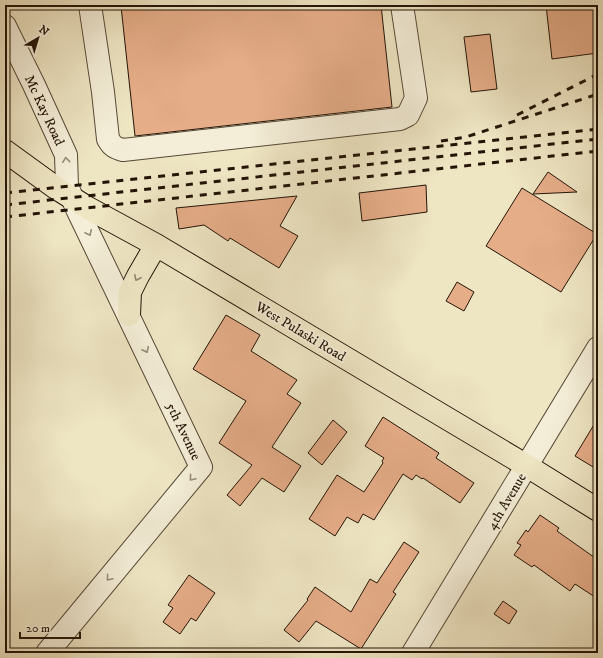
<svg xmlns="http://www.w3.org/2000/svg" width="603" height="658" viewBox="0 0 603 658" font-family="'IM FELL DW Pica',serif">
<style>
.building{fill:#e5ad88;stroke:#241407}
.lines{fill:none;stroke-linecap:round;stroke-linejoin:round}
.minor-casing{stroke:#564836;stroke-width:24}
.major-casing{stroke:#241407;stroke-width:24}
.minor{stroke:#f4eed8;stroke-width:22}
.major{stroke:#eee5c3;stroke-width:22}
.rail{stroke:#241407;stroke-width:3;stroke-dasharray:7 7;stroke-linecap:butt}
.oneway{stroke:#968c7a}
.oneway2{stroke:#93876e}
.labels{text-anchor:middle;stroke-width:3.5;stroke-linejoin:round;paint-order:stroke}
.street-label{font-size:14px;fill:#241407;stroke:#f4eed8}
</style>
<rect width="100%" height="100%" fill="#eee5c3"/>
<filter id="stains"><feTurbulence type="fractalNoise" baseFrequency=".005" numOctaves="4"/><feColorMatrix values="0 0 0 0 .2 0 0 0 0 .09 0 0 0 0 .02 0 0 0 .5 -.17"/></filter>
<radialGradient id="worn" r=".72"><stop offset=".6" stop-color="#630" stop-opacity="0"/><stop offset="1" stop-color="#630" stop-opacity=".3"/></radialGradient>
<path class="building" d="M130 5H381L392 107 135 136 121 6Z
M546 5H598V53L552 59Z
M490 34 497 89 471 92 464 37Z
M548 172 577 192 533 194Z
M426 185 427 212 362 221 359 193Z
M522 188 597 234 561 292 486 246Z
M297 196 280 226 298 236 279 268 230 238 228 241 204 225 179 229 176 208Z
M457 282 474 292 464 311 446 301Z
M226 315 260 335 251 351 297 380 287 394 301 403 272 447 301 466 284 492 262 478 240 506 227 495 252 465 219 443 246 401 193 369Z
M383 417 439 453 436 458 474 483 460 503 423 478 422 479 416 475 412 480 403 474 374 520 363 514 358 523 347 517 335 536 309 519 337 475 364 492 383 463 382 461 384 458 365 446Z
M598 418V470L575 456Z
M333 420 347 432 322 465 308 453Z
M540 515 559 528 557 531 598 560V599L575 584 570 591 534 565 532 567 514 555 521 545 517 543 526 530 528 532Z
M404 542 419 552 393 592 396 594 361 649 316 621 299 642 284 630 308 600 307 599 315 587 351 612 370 579 377 583Z
M189 575 215 593 196 621 191 618 180 634 163 622 173 608 168 605Z
M503 601 517 611 509 624 494 614Z"/>
<g class="lines">
<g class="minor-casing">
<path id="minor" d="M90 5 103 92 108 139C112 146 115 148 123 150L400 119 408 115 416 98 402 5
M5 26 34 85 66 155 67 186 77 209 201 467 47 653
M413 653 598 348"/>
</g>
<g class="major-casing">
<path id="major" d="M5 151 56 188 88 208 156 245 527 466 598 510
M129 315 130 292 138 276 156 245"/>
</g>
<use href="#minor" class="minor"/>
<use href="#major" class="major"/>
<path class="rail" d="M517 115 598 74
M441 141 466 137 598 94
M5 193 598 129
M5 205 598 139
M5 217 598 151"/>
</g>
<defs><path id="oneway-chevron" d="M-2-3.5L2.5 0L-2 3.5" fill="none" stroke-width="1.6" stroke-linecap="round" stroke-linejoin="round"/></defs>
<g class="oneway">
<use href="#oneway-chevron" transform="translate(66 160) rotate(-96)"/>
<use href="#oneway-chevron" transform="translate(89 233) rotate(64)"/>
<use href="#oneway-chevron" transform="translate(146 350) rotate(64)"/>
<use href="#oneway-chevron" transform="translate(192 478) rotate(130)"/>
<use href="#oneway-chevron" transform="translate(109 578) rotate(130)"/>
</g>
<use class="oneway2" href="#oneway-chevron" transform="translate(137 278) rotate(116)"/>
<g class="labels">
<g class="street-label">
<text transform="translate(45 110) rotate(65)" y="5">Mc Kay Road</text>
<text transform="translate(301 331) rotate(31)" y="5">West Pulaski Road</text>
<text transform="translate(184 431) rotate(64)" y="5">5th Avenue</text>
<text transform="translate(506 501) rotate(-59)" y="5">4th Avenue</text>
</g>
</g>
<rect width="603" height="658" fill="none" stroke="#eee5c3" stroke-width="20"/>
<rect x="6" y="6" width="591" height="646" fill="none" stroke="#241407" stroke-width="2"/>
<rect x="10" y="10" width="583" height="638" fill="none" stroke="#241407"/>
<g transform="translate(38 38) rotate(38)" stroke="#f4eed8" stroke-width="3" paint-order="stroke">
<path d="M0-3L7 15L0 10L-7 15Z" fill="#241407"/>
<text y="-6" font-size="11" font-weight="bold" text-anchor="middle" fill="#241407">N</text>
</g>
<path d="M20 632v6h60v-6" fill="none" stroke="#241407" stroke-width="2"/>
<text x="26" y="632" font-size="12" fill="#241407" stroke="#f4eed8" stroke-width="3" paint-order="stroke">20 m</text>
<rect width="100%" height="100%" filter="url(#stains)"/>
<rect width="100%" height="100%" fill="url(#worn)"/>
</svg>
